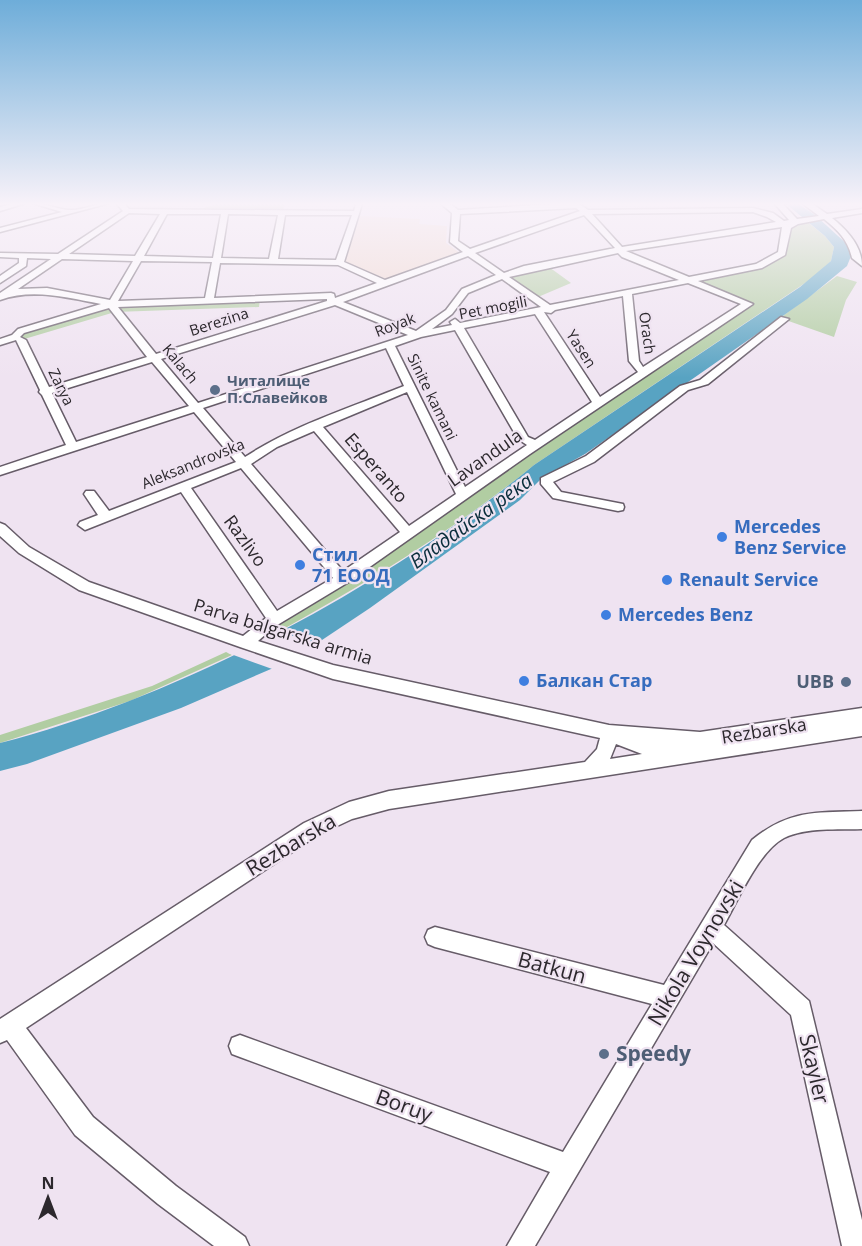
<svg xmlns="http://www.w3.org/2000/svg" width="862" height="1246" viewBox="0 0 862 1246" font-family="'Open Sans',sans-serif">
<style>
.education{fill:#f0d8cf}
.green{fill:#b1cda2}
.water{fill:#58a3c2}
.pier{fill:#efe3f1}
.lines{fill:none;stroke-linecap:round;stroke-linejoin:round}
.minor-casing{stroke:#665c68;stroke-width:3}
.minor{fill:#fff;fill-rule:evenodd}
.service-dot{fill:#5c6f8a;stroke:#efe3f1;stroke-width:2}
.shop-dot{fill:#3f7fe0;stroke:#efe3f1;stroke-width:2}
.labels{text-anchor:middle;stroke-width:4.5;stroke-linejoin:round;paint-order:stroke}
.far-street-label{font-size:15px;fill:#2c282d;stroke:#efe3f1}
.far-service-label{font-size:15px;font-weight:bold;fill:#4e5e75;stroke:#efe3f1;text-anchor:start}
.street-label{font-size:18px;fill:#2c282d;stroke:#efe3f1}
.shop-label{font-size:18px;font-weight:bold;fill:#366cbe;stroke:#efe3f1;text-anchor:start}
.service-label{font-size:18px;font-weight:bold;fill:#4e5e75;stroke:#efe3f1;text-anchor:end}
.water-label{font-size:20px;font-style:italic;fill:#092d3b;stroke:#efe3f1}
.near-street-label{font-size:21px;fill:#2c282d;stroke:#efe3f1}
.near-service-label{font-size:21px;font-weight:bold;fill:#4e5e75;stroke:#efe3f1;text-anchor:start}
</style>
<rect width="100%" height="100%" fill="#efe3f1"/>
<path class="education" d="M360 216 420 219 419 224 447 226 446 243 460 253 386 279 344 262Z"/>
<path class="green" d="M219 203H285L282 212H191Z
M805 220 825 236 834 247 831 261 820 273 534 465C456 529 368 582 280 631L273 629 245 643 748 304 688 281 759 266 782 253 787 227Z
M549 267 571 283 538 297 508 276Z
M837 276 857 282 846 300 834 337 780 318Z
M260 299 259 307 115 312 21 340 17 333 112 304Z
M226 652 232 655 130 701 0 743V735L152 686Z"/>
<path class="water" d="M785 203H797L815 215 849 246 851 256 847 266 807 299 585 454 542 478 520 500 370 608 316 644 271 669 181 708 27 764 0 771V743C183 696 388 585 534 465L800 287 831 261 834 247 825 236Z"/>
<path class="pier" d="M276 630 320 645 275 670 228 653Z"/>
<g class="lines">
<g class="minor-casing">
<path id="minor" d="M13 203H26L0 211V207Z
M32 203C46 203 58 210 71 210 84 210 96 203 110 203L0 232V228L62 212Z
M116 203H124L129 209 354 211 356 204H362L344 262 385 280 463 252 450 242 452 213 440 203H449L458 210 569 203H578L588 210 753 208 773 213 784 221 789 220 774 203H782L797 219 819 216 802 203H811L827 214 862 209V213L832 218C847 230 862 246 862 266L852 258C848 240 838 230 824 219L798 224 791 228 785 255 762 268 698 281 753 304 530 454 347 583 274 627 258 641 333 665 609 725 700 732 862 708V736L389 809 352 819 318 835 26 1028 93 1117 176 1186 245 1237 249 1246H214L158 1204 75 1135 7 1040 0 1043V1019L304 823 349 802 389 791 585 762 597 749 600 738 333 679 240 647 79 590 19 553 0 536V523L5 525 29 547 89 582 243 636 266 618 181 492 90 528 85 530 78 525 80 522 98 515 84 494 86 491H94L109 511 236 462 194 412 0 475V467L66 445 42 395 39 392 40 390 16 340 0 345V339L12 335 18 329 101 304C67 298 33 288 0 300V293L51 259 27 258 26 266 0 283V276L19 263V258L0 257V253L58 254 123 211ZM576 208 580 211 470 249 458 241 460 214ZM753 212 767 217 776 222 622 247 592 214ZM129 213 160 214 135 256 69 254ZM167 214H221L213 258 144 256ZM228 214 278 215 269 259 221 258ZM285 215H352L336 260 278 259ZM584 215 615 248 524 266 504 273 475 253ZM782 227 778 252 756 264 689 277 626 251ZM618 253 622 257 679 280 550 305 509 277ZM468 256 496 275 462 289 446 310 416 331 343 302ZM62 259 133 261 110 300 47 288 18 289ZM141 261 212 262 205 298 118 301ZM220 263 338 265 377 283 335 298 334 294 331 293 214 298ZM502 279 541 307 460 323 455 319 450 322 452 325 432 329 452 314 468 293ZM688 283 741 304 643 367 639 361 632 294ZM623 296 629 361 638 372 600 397 544 312 551 313 555 310ZM327 299V301L156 354 118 307ZM335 305 408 335 198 403 161 359ZM109 308 147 357 49 387 26 340 20 337 24 333ZM535 314 592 402 535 440 528 437 464 328ZM455 330 518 439 527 445 465 487 395 346 421 337ZM386 348 404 386C350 408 294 425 245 457L203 408ZM152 362 189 406 76 442 52 393ZM407 392 456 494 409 526 323 427ZM314 431 400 532 343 571 251 464 277 447ZM241 468 333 578 277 611 191 488ZM616 744 642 754 610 759Z
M781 317 789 319 708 384 688 390 594 462 553 482 561 492 623 504 624 507 623 510 618 511 553 498 541 484V478L586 456 680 386 700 380Z
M862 811V829C838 830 806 827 784 838 759 851 738 900 724 925L809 1001 862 1220V1246H842L791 1015 713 943 535 1246H507L550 1172 240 1057 232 1054 229 1046 232 1038 240 1035 563 1152 652 1004 435 947 428 944 425 937 428 930 435 927 664 985 752 840C790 809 816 813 862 811Z"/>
</g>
<use href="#minor" class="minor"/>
</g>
<linearGradient id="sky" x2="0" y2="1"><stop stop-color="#6eadd9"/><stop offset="0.54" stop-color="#f8f2f9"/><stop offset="1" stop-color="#f8f2f9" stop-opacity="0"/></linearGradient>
<rect width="862" height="378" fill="url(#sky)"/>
<g class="service-dot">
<circle cx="215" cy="390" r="6"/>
<circle cx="846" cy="682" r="6"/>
<circle cx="604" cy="1054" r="6"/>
</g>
<g class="shop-dot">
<circle cx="722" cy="537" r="6"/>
<circle cx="300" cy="565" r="6"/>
<circle cx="667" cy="580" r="6"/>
<circle cx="606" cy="615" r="6"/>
<circle cx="524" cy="681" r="6"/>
</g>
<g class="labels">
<g class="far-street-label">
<text transform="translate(493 308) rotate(-11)" y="5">Pet mogili</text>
<text transform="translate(219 322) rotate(-18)" y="5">Berezina</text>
<text transform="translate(395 325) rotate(-21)" y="5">Royak</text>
<text transform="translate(647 333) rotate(82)" y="5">Orach</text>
<text transform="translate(581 349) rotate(57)" y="5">Yasen</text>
<text transform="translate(180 364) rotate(50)" y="5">Kalach</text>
<text transform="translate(61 387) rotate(64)" y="5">Zarya</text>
<text transform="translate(432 397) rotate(64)" y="5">Sinite kamani</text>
<text transform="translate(193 464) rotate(-22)" y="5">Aleksandrovska</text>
</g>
<g class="far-service-label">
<text x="227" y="386">Читалище<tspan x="227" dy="17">П.Славейков</tspan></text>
</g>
<g class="street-label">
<text transform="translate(485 458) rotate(-35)" y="6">Lavandula</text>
<text transform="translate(376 468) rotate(49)" y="6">Esperanto</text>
<text transform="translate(245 541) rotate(54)" y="6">Razlivo</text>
<text transform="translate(283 632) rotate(17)" y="6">Parva balgarska armia</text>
<text transform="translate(764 731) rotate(-9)" y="6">Rezbarska</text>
</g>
<g class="shop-label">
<text x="734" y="533">Mercedes<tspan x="734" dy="21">Benz Service</tspan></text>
<text x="312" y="561">Стил<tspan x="312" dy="21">71 ЕООД</tspan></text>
<text x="679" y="586">Renault Service</text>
<text x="618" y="621">Mercedes Benz</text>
<text x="536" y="687">Балкан Стар</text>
</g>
<g class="service-label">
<text x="834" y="688">UBB</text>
</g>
<g class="water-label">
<text transform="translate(471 521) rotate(-36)" y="7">Владайска река</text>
</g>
<g class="near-street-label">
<text transform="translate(291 845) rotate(-31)" y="7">Rezbarska</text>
<text transform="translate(696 953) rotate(-59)" y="7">Nikola Voynovski</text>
<text transform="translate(552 968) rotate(15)" y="7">Batkun</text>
<text transform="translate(814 1069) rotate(77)" y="7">Skayler</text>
<text transform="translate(404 1106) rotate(20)" y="7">Boruy</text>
</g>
<g class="near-service-label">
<text x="616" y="1061">Speedy</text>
</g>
</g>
<g transform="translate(48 1198)" stroke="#efe3f1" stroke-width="4.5" paint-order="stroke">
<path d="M0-4.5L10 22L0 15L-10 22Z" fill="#2c282d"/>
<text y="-9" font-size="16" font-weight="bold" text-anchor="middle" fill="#2c282d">N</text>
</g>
</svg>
